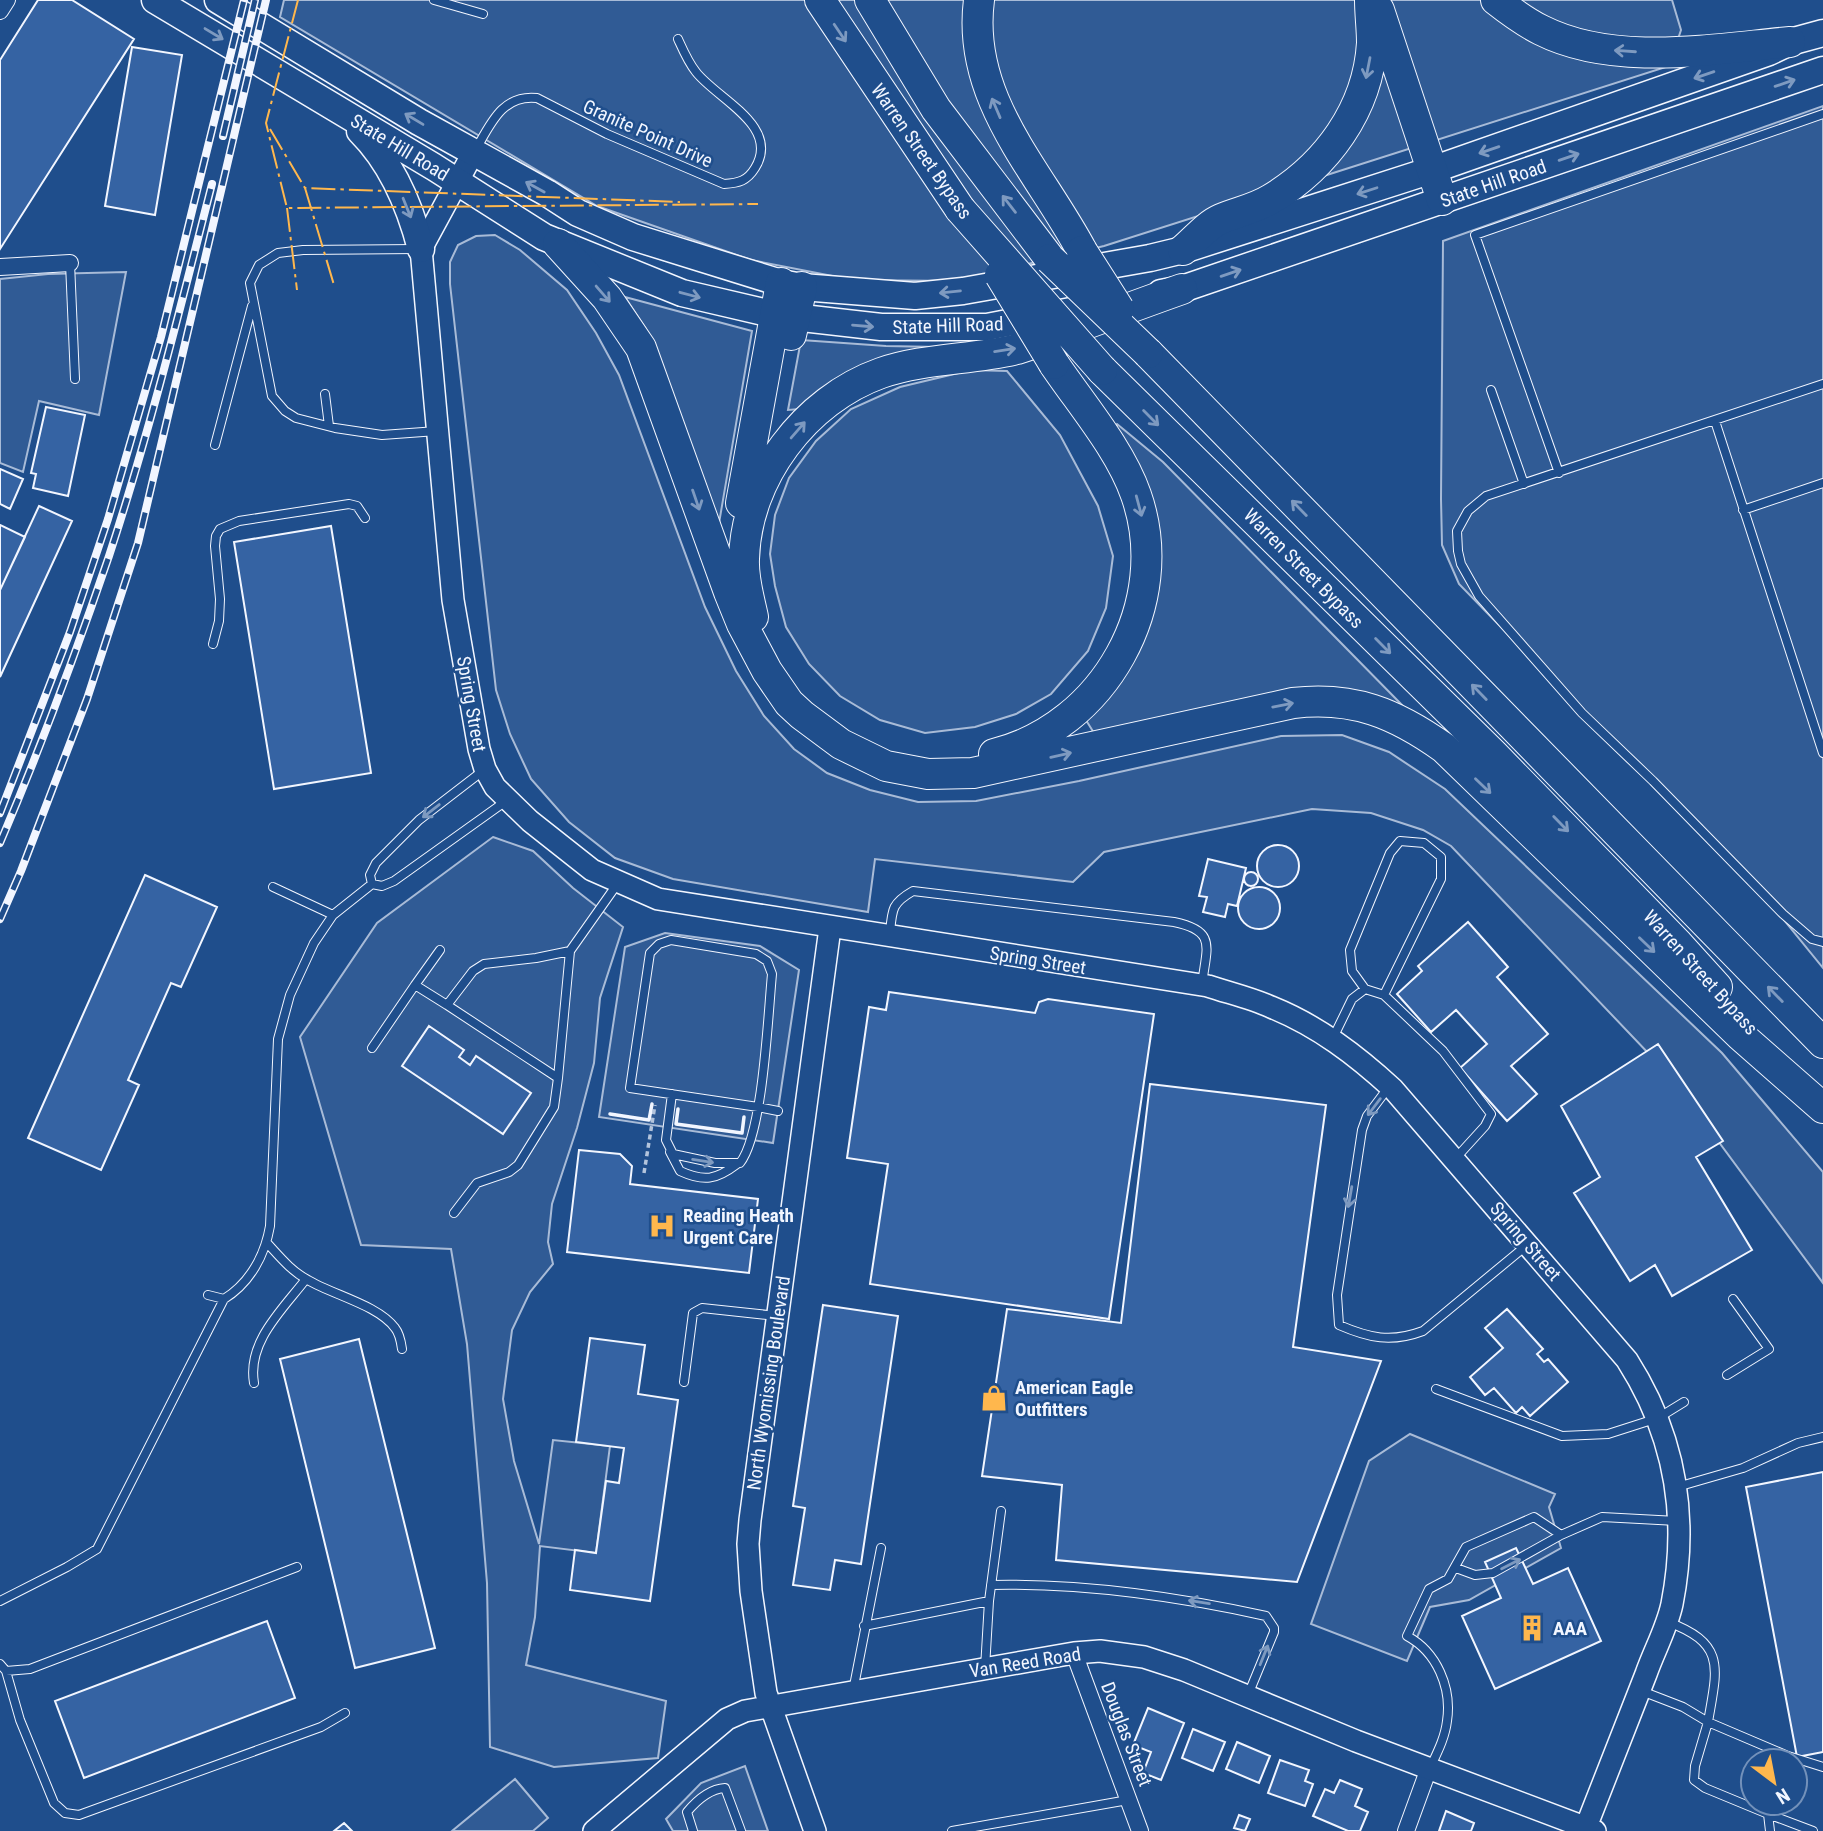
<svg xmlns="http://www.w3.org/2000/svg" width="1823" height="1831" viewBox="0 0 1823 1831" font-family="'Roboto Condensed',sans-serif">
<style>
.built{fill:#305b95;stroke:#a8bbd7;stroke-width:2}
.building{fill:#3563a3;stroke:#f2f6ff;stroke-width:2}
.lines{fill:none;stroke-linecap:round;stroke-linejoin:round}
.service-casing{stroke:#f2f6ff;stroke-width:10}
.minor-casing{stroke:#f2f6ff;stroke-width:18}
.tertiary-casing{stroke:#f2f6ff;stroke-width:24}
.primary-casing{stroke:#f2f6ff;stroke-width:29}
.motorway-casing{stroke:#f2f6ff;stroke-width:32}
.path{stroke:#b3c4dc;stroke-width:3.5;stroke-dasharray:5 3.5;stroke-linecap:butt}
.service{stroke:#1f4e8c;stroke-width:8}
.minor{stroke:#1f4e8c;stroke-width:16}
.tertiary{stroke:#1f4e8c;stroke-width:21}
.primary{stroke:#1f4e8c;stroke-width:26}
.motorway{stroke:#1f4e8c;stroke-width:30}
.rail-casing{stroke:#f2f6ff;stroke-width:8}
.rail{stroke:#1f4e8c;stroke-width:5;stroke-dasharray:16;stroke-linecap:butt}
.motorway-bridge-casing{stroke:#f2f6ff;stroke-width:32;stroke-linecap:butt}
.motorway-bridge{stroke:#1f4e8c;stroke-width:30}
.wall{stroke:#f2f6ff;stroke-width:3.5}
.power{stroke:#ffb74d;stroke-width:2;stroke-dasharray:24 5 3.5 5;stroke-linecap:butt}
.oneway{stroke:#7e9ac0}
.labels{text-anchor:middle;stroke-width:5;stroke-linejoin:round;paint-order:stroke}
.street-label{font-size:19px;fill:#f2f6ff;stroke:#1f4e8c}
.poi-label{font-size:19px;font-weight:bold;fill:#f2f6ff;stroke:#1f4e8c;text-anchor:start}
</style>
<rect width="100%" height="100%" fill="#1f4e8c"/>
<path class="built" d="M284 0H1672L1681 30 1669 66 1104 246 955 281 853 280 751 260 597 206 280 17Z
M1823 106V968L1775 909 1459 584 1442 545 1441 499 1443 241Z
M495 235 520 250 567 290 596 333 619 375 705 607 736 671 764 716 794 749 827 773 870 790 918 802 976 801 1079 781 1281 736 1342 735 1389 752 1445 789 1722 1053 1823 1172V1283L1670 1076 1451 846 1423 830 1371 813 1312 809 1104 852 1073 882 875 859 868 912 673 879 615 858 569 822 531 779 510 734 496 690 450 284V262L458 245 476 236Z
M126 272 99 415 39 401 23 472 0 463V279L48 274Z
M625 297 752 331 718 529 646 329Z
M801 340 886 346 938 347 800 409 788 410Z
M971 370 1007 371 1060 435 1098 506 1113 556 1106 608 1088 651 1051 694 1016 714 975 727 925 733 880 720 840 696 809 664 786 627 775 586 770 554 775 515 789 478 816 441 851 409 900 387Z
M1117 424 1163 462 1403 706 1369 695 1094 733 1084 717 1154 591 1111 430Z
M493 837 533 851 573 888 623 927 600 998 594 1063 577 1128 552 1204 548 1242 553 1264 530 1292 512 1330 503 1399 514 1461 539 1544 553 1440 610 1446 596 1553 540 1546 535 1617 526 1665 666 1701 658 1758 554 1767 490 1747 487 1583 467 1344 451 1249 361 1245 300 1037 377 923Z
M665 933 760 946 799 970 773 1143 599 1117 625 947Z
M1410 1434 1555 1494 1549 1507 1561 1548 1469 1600 1430 1607 1407 1661 1311 1624 1369 1461Z
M745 1766 768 1831H673L666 1819 701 1783Z
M515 1779 548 1818 533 1831H452Z"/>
<path class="building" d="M38 0H72L134 39 0 249V60Z
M132 47 182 55 155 215 105 206Z
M46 407 85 415 68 496 33 488 36 474 31 473Z
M0 469 23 479 10 509 0 504Z
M39 506 72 521 0 677V590Z
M0 525 25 537 0 590Z
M331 526 371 773 274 789 234 542Z
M1257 866a21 21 0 1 1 42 0a21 21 0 1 1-42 0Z
M1208 859 1246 868 1237 906 1228 904 1225 917 1203 912 1207 897 1199 896Z
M1244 879a7 7 0 1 1 14 0a7 7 0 1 1-14 0Z
M145 875 217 907 181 987 171 983 128 1080 139 1085 101 1170 28 1138Z
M1238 908a21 21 0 1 1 42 0a21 21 0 1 1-42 0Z
M1468 922 1508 967 1497 977 1548 1034 1511 1066 1537 1094 1507 1121 1460 1068 1487 1044 1456 1010 1431 1032 1397 994 1422 971 1418 966Z
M889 992 1035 1013 1039 1002 1048 999 1154 1014 1109 1319 870 1284 888 1164 847 1158 869 1007 886 1010Z
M429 1026 464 1050 459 1057 470 1065 476 1056 531 1093 503 1134 402 1066Z
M1658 1044 1723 1141 1696 1157 1752 1250 1672 1296 1655 1265 1630 1281 1574 1193 1600 1177 1561 1106Z
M1150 1084 1326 1105 1293 1347 1381 1361 1297 1582 1056 1560 1062 1485 982 1476 1007 1309 1121 1323Z
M579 1150 620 1154 632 1166 630 1184 758 1199 749 1273 567 1252Z
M823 1305 898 1316 861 1564 835 1560 830 1590 793 1585 805 1508 793 1506Z
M1507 1309 1543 1349 1537 1354 1544 1362 1548 1359 1568 1382 1530 1416 1522 1407 1516 1413 1494 1388 1485 1395 1470 1377 1503 1348 1485 1328Z
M590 1338 645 1345 638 1394 678 1400 650 1601 570 1590 575 1550 596 1553 606 1481 619 1483 624 1448 576 1442Z
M359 1339 435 1648 355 1668 280 1359Z
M1823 1472V1752L1797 1757 1746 1487Z
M1516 1548 1533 1584 1568 1568 1601 1641 1495 1689 1462 1616 1501 1598 1485 1562Z
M267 1621 295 1698 84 1778 55 1701Z
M1148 1708 1184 1723 1161 1780 1143 1773 1151 1752 1133 1745Z
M1193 1729 1225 1742 1213 1771 1182 1758Z
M1237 1742 1270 1756 1259 1783 1226 1769Z
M1280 1760 1309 1770 1305 1781 1313 1784 1305 1806 1268 1793Z
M1340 1780 1362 1789 1355 1806 1368 1812 1360 1831H1348L1313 1816 1325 1789 1334 1793Z
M1446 1811 1474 1823 1471 1831H1439Z
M1239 1815 1250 1819 1245 1831 1234 1828Z
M344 1823 352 1831H334Z"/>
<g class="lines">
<g class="service-casing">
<path id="service" d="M434 0 483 14
M475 151C490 125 502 94 537 98L607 134 724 184C739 183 747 181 755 168 781 126 717 99 696 72 688 62 683 50 678 39
M417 249 303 250 278 253 259 265 250 283 272 396 285 411 296 418 335 428 382 435 437 431
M70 263 75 379
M1823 384 1486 496 1468 511 1457 531 1458 551 1461 564 1479 596 1582 713 1653 781 1783 914 1812 939 1823 942
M1491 390 1524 484
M325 394 329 426
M1715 421 1823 753
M215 445 252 306
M1559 473 1475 235 1823 114
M1743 510 1823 483
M213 644 219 621 220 599 215 546 216 536 220 529 239 521 349 504 357 506 365 518
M372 884 370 875 376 863 419 820 484 770
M273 887 333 915
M890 933C892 909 892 903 913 891L1174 922C1218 931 1206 948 1202 985
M570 951 558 1078 447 1005 473 971 484 964 536 958 570 951 618 883
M415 985 440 950
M1365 989 1352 971 1350 950 1390 853 1400 841 1424 843 1441 857V879L1384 995
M1333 1038 1352 999 1365 989 1384 995 1443 1051 1491 1114 1485 1126 1455 1159
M372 1048 415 985 447 1005
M1388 1088 1367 1116 1362 1130 1337 1295 1339 1325C1369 1338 1391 1343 1423 1331L1527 1245
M672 1094 666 1140 673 1154 715 1163H740C763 1134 768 1015 772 974L767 961 756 954 671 940 659 944 650 953 630 1088 758 1107 778 1111
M670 1152 680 1171C704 1182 716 1180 737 1164
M454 1213 477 1183 509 1172 518 1165 554 1107 558 1078
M267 1243C280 1257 291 1271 308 1280 333 1295 378 1305 395 1328 400 1334 401 1342 402 1349
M208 1295 224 1299C250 1283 265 1255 270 1226L278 1039 290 995 314 943 333 915 372 884 382 886 394 881 506 801
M1727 1375 1769 1349 1733 1299
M684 1382 693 1313 702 1308 777 1316
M254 1383C247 1342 282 1310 306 1279
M1436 1389 1562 1436 1608 1434 1658 1418 1684 1402
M1677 1487 1743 1468 1798 1443 1823 1437
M1456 1568 1475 1575 1493 1573 1561 1535
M991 1585C1080 1583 1179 1597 1266 1616L1274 1628V1632L1248 1695
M0 1601 67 1567 97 1549 224 1299
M1668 1622C1727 1644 1717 1669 1708 1722L1788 1756 1823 1767
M864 1626 989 1601 1001 1511
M0 1664 6 1671 30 1669 297 1567
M985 1668 989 1601
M6 1671 20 1720 54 1803 65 1813 79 1815 321 1727 345 1713
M1639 1690 1683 1707 1708 1722 1695 1766 1694 1780 1705 1788 1768 1814 1770 1831
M853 1691 881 1548
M1430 1768C1437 1753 1445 1738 1447 1721 1452 1688 1437 1652 1407 1636L1429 1589 1448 1579 1466 1547 1534 1517 1561 1535 1602 1517 1677 1521
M1768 1814 1813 1831
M693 1831 687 1812C697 1800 709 1789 725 1788L741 1831
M952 1831 1128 1800"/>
</g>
<g class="minor-casing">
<path id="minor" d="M0 11 7 0
M0 267 70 263
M1074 1653 1140 1831
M1406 1831 1429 1768"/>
</g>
<g class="tertiary-casing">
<path id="tertiary" d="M473 153 421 249 453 600 479 749 485 769 495 787 530 821 592 870 658 899 1208 986C1229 993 1251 998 1271 1007 1318 1026 1356 1055 1393 1089L1627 1360C1675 1435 1689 1517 1672 1604 1667 1628 1654 1651 1646 1674 1626 1725 1606 1776 1586 1827
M594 1831 727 1719 745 1711 1074 1653 1100 1651 1144 1657 1184 1670 1356 1741 1595 1831
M815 1831 766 1693 751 1591 748 1544 750 1520 830 928"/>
</g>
<g class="primary-casing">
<path id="primary" d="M155 0 434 167 544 237 682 293 776 315 881 327H987L1113 303
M218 0 419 122 547 193 578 213 633 237 781 283 802 287 915 296 963 291 1150 258 1183 250 1432 170 1769 52 1790 42 1823 33
M360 131C391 162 410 206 421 249
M1161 293 1182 289 1823 70"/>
</g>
<g class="motorway-casing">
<path id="motorway" d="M820 0 960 209
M870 0 936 109 1050 259
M979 0C966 99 1039 170 1082 251
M1496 0C1510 11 1525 22 1541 30 1614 67 1712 49 1790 42
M1379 10 1442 200
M558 244 607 298 641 348 729 592 742 624 767 671 789 703 802 715 841 744 886 766 928 774 973 773 1293 703C1353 696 1395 713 1444 748L1741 1036 1823 1108
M1183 250C1195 240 1207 225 1221 219 1237 212 1255 209 1271 199 1326 166 1368 110 1372 43 1372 29 1370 14 1370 0
M791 335 802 287
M1148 353 1823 1043
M1102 370 1493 754 1678 944 1717 987
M741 503 781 283
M753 617C749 598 743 579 744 559 746 478 805 400 881 373 924 358 972 360 1017 349 1035 344 1054 335 1072 329 1108 316 1145 302 1182 289
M994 754C1104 727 1174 603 1136 495 1120 449 1081 404 1054 364"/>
</g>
<path class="path" d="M644 1173 655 1105"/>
<use href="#service" class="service"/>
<use href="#minor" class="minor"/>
<use href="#tertiary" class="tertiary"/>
<use href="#primary" class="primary"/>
<use href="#motorway" class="motorway"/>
<g class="rail-casing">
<path id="rail" d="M223 136 255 0
M0 813 70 632 108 519 161 337 244 0
M0 843C40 749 76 653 109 556 149 434 180 309 212 184
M0 919 21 871 87 699 138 543 266 0"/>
</g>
<use href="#rail" class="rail"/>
<g class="motorway-bridge-casing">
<path id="motorway-bridge" d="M960 209 1102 370
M1082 251 1119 309
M1050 259 1148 353
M1000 275 1054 364"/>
</g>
<use href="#motorway-bridge" class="motorway-bridge"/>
<path class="wall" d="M678 1109 676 1124 742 1133 744 1117
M610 1114 649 1120 652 1104"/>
<path class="power" d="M298 0 266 123 287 208 758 204
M270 129 305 188 680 202
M305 188 334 285
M287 208 297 290"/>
</g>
<defs><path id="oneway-shaft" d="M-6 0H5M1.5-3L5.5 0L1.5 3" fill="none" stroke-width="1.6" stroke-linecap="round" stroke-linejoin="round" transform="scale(1.75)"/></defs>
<g class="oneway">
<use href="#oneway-shaft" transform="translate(840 33) rotate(56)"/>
<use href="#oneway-shaft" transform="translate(214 34) rotate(31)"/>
<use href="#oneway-shaft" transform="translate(1625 51) rotate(-176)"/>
<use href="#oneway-shaft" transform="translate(1368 68) rotate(101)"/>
<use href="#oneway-shaft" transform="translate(1704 75) rotate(161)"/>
<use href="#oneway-shaft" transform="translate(1785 83) rotate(-19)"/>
<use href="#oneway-shaft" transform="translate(996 108) rotate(-113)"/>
<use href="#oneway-shaft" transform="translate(414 119) rotate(-149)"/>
<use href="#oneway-shaft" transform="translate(1489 150) rotate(161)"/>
<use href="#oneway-shaft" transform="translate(1569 157) rotate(-19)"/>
<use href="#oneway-shaft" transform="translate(535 187) rotate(-151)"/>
<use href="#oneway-shaft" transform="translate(1367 191) rotate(162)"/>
<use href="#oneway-shaft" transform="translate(1009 204) rotate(-128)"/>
<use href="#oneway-shaft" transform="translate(407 208) rotate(68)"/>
<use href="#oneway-shaft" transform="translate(1231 273) rotate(-19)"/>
<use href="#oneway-shaft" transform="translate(950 292) rotate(174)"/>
<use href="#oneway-shaft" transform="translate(603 294) rotate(49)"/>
<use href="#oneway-shaft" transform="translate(690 295) rotate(15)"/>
<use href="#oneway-shaft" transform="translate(863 326) rotate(5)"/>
<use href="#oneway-shaft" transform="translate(1005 350) rotate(-9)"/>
<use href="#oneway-shaft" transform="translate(1151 418) rotate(45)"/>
<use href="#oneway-shaft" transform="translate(798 430) rotate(-49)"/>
<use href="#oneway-shaft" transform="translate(696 500) rotate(71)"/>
<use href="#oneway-shaft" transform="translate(1139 506) rotate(75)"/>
<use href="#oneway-shaft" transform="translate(1299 508) rotate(-134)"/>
<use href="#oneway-shaft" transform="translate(1383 646) rotate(45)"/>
<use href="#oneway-shaft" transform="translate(1479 692) rotate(-134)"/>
<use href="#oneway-shaft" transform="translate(1283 705) rotate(-11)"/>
<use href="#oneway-shaft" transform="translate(1061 755) rotate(-13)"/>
<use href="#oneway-shaft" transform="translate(1483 786) rotate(44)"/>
<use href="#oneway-shaft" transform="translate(431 811) rotate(142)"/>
<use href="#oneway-shaft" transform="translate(1561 824) rotate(46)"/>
<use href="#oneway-shaft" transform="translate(1647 945) rotate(44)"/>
<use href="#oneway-shaft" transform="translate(1775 994) rotate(-134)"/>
<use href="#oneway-shaft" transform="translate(1374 1107) rotate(127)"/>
<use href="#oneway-shaft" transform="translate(703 1161) rotate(9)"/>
<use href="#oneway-shaft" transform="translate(1350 1197) rotate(100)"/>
<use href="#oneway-shaft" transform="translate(1511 1564) rotate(-27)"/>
<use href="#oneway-shaft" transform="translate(1199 1602) rotate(-171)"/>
<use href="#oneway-shaft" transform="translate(1264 1655) rotate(-68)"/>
</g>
<defs>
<g id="hospital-bare" transform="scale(2.1)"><path d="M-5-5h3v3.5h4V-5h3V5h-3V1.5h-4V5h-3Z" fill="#ffb74d" stroke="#1f4e8c" stroke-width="2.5" paint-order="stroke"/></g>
<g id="shop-bare" transform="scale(2.1)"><path d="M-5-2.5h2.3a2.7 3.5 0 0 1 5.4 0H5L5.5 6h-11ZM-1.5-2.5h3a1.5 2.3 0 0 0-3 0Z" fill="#ffb74d" stroke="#1f4e8c" stroke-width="2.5" paint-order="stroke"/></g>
<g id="building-bare" transform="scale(2.1)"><path d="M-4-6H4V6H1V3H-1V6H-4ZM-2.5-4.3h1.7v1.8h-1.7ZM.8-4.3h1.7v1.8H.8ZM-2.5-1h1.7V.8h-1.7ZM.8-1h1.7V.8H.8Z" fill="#ffb74d" stroke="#1f4e8c" stroke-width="2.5" paint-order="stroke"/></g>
</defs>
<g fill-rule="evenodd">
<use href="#hospital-bare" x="662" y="1226"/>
<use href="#shop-bare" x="994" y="1398"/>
<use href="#building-bare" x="1532" y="1628"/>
</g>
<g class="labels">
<g class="street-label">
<text transform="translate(648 133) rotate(24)" y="7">Granite Point Drive</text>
<text transform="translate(400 147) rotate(31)" y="7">State Hill Road</text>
<text transform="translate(922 151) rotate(55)" y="7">Warren Street Bypass</text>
<text transform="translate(1493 183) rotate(-19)" y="7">State Hill Road</text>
<text transform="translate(948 325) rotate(-2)" y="7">State Hill Road</text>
<text transform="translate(1304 568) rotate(45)" y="7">Warren Street Bypass</text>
<text transform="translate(472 704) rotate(80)" y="7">Spring Street</text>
<text transform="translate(1038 960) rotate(9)" y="7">Spring Street</text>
<text transform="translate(1701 972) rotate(48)" y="7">Warren Street Bypass</text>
<text transform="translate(1526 1241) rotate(49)" y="7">Spring Street</text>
<text transform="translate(768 1383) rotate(-82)" y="7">North Wyomissing Boulevard</text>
<text transform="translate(1025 1662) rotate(-9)" y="7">Van Reed Road</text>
<text transform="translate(1127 1734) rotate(69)" y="7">Douglas Street</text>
</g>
<g class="poi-label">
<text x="683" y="1222">Reading Heath<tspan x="683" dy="22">Urgent Care</tspan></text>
<text x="1015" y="1394">American Eagle<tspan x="1015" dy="22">Outfitters</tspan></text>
<text x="1553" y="1635">AAA</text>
</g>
</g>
<g transform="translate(1774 1782) rotate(148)"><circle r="33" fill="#1f4e8c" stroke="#7391ba" stroke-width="2"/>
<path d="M0-5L12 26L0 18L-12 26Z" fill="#ffb74d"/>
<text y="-10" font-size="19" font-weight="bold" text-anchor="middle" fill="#f2f6ff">N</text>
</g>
</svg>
